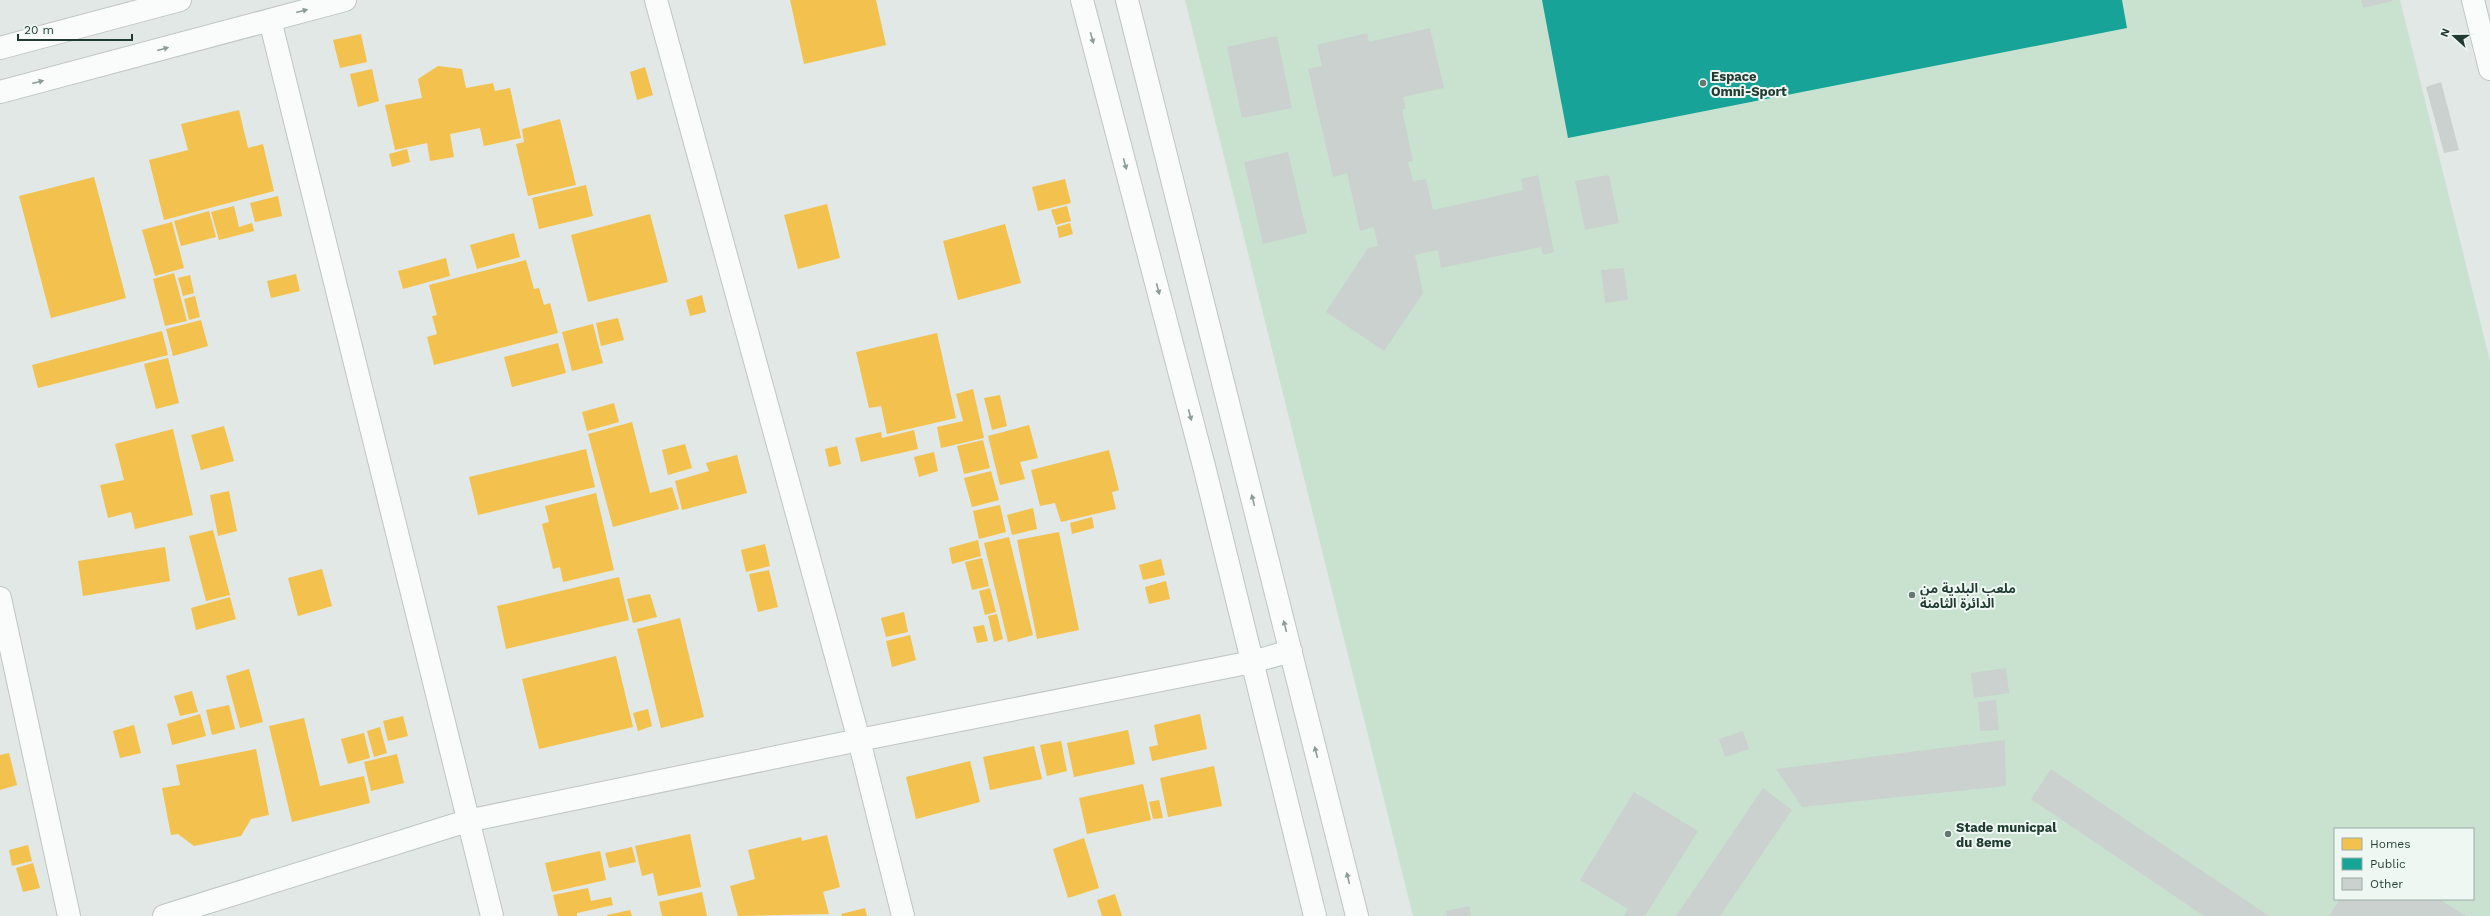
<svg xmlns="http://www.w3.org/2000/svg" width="2490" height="916" viewBox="0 0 2490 916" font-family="'Work Sans','Noto Sans Arabic',sans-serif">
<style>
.green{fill:#c9e2d0;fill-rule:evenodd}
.homes{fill:#f2c14e}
.public{fill:#17a398}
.building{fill:#cad1ce}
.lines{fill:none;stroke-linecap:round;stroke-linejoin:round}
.minor-casing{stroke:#bec5c2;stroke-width:24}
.minor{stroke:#fafcfb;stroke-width:22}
.oneway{fill:#8c9c96}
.poi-dot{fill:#637871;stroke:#eff7f3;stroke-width:1.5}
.labels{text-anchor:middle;stroke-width:4;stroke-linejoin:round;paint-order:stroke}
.poi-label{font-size:13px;font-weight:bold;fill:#1f3b32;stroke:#eff7f3;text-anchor:start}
</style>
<rect width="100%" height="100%" fill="#e1e8e5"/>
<path class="green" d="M1185 0H2400L2490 361V916H1413ZM2335 829H2473V899H2335Z"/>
<path class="homes" d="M790 0H876L886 45 804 64Z
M361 34 367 62 340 68 333 40Z
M438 66 462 69 466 88 493 83 495 91 510 88 521 138 484 146 480 128 450 134 454 157 430 161 427 143 395 150 385 105 422 98 418 79Z
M645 67 653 95 637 100 630 72Z
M372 69 379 101 358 107 350 74Z
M239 110 248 148 263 144 274 191 164 220 149 160 188 150 181 124Z
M560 119 576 185 528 196 516 144 524 142 522 129Z
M407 149 410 162 392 167 389 154Z
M94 177 126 298 51 318 19 196Z
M1065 179 1071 203 1038 211 1032 187Z
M586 185 593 216 539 229 532 198Z
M278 196 282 216 255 222 250 203Z
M827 204 840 258 798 269 784 215Z
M234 206 239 227 252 223 254 231 219 240 211 212Z
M1067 206 1071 221 1056 225 1051 210Z
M209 211 216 237 181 246 174 221Z
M650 214 668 282 588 302 571 235Z
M172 222 184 268 155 276 142 230Z
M1070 223 1073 234 1059 238 1057 227Z
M1005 224 1021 283 958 300 943 241Z
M514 233 520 257 477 269 470 245Z
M446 258 450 276 403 289 398 271Z
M526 260 534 289 539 288 544 305 550 303 558 333 434 365 427 337 437 334 432 316 437 315 429 285Z
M174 273 187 321 165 326 153 279Z
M296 274 300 291 271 298 267 281Z
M190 275 194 293 183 296 178 278Z
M702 295 706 312 690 316 686 300Z
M195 296 200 317 189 320 184 299Z
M618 318 624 340 601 346 596 323Z
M201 320 208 346 173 356 166 329Z
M593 324 603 363 572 371 562 332Z
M162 331 168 355 38 388 32 365Z
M937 333 956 418 887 434 881 406 869 408 856 352Z
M558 343 566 373 512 387 504 357Z
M168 358 179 403 156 409 144 364Z
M973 389 984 438 941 448 937 427 963 421 956 394Z
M1000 395 1007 426 992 430 984 398Z
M614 403 619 422 587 431 582 412Z
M632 422 650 493 672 487 679 509 613 527 588 434Z
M1029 425 1038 458 1020 462 1025 479 1000 485 988 436Z
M224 426 234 461 201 470 191 435Z
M173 429 193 515 135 529 131 512 108 518 100 485 124 480 115 444Z
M914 430 918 449 861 462 855 438 881 432 882 438Z
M983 440 990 468 964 474 957 446Z
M685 444 692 468 668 475 662 450Z
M837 446 841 464 829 467 825 449Z
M586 449 595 487 478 515 469 477Z
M1109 450 1119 490 1112 492 1116 509 1061 522 1055 503 1040 506 1031 470Z
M934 452 938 471 919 477 914 457Z
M737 455 747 493 682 510 675 481 709 471 706 463Z
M991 471 999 500 972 507 964 478Z
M229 491 237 531 218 536 210 495Z
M596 493 614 570 563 582 560 567 553 569 542 524 549 522 545 506Z
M1000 505 1006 532 979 539 973 511Z
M1033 508 1037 529 1012 535 1007 515Z
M1092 517 1094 528 1072 534 1070 523Z
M213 530 230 595 206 601 189 536Z
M1059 532 1079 630 1037 639 1017 540Z
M1009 537 1033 635 1008 642 984 543Z
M978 540 981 556 952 564 949 548Z
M765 544 770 566 746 572 741 550Z
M165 547 170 581 83 596 78 561Z
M982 558 989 586 972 590 965 562Z
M1161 559 1165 575 1143 580 1139 565Z
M322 569 332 606 298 616 288 578Z
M769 570 778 607 758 612 749 574Z
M619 577 629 620 506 649 497 606Z
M1166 581 1170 599 1149 604 1145 587Z
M990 588 996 612 985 615 979 591Z
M650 594 657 617 633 623 627 599Z
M230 597 236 619 196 630 191 608Z
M904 612 908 632 886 637 881 618Z
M997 614 1003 639 994 642 988 616Z
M680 618 704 717 661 728 637 629Z
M984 625 988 641 977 643 973 627Z
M910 635 916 660 892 667 886 641Z
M616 656 633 727 539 749 522 679Z
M249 669 263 722 240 728 226 676Z
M192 691 198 712 180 716 174 696Z
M229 705 235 729 212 735 206 710Z
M648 709 652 726 638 731 633 713Z
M200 714 206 736 172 745 167 724Z
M1200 714 1207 749 1152 761 1149 747 1158 745 1154 725Z
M403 716 408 736 388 741 383 721Z
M304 718 320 786 364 776 370 803 292 822 269 726Z
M134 725 141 753 120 758 113 731Z
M380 727 387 753 374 757 367 731Z
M1128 730 1135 764 1074 777 1067 743Z
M364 733 370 758 348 764 341 739Z
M1061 741 1067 771 1047 776 1040 745Z
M1034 746 1042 779 990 790 983 757Z
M256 749 269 815 251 819 241 836 194 846 178 834 171 835 162 788 180 785 176 765Z
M9 753 17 785 0 790V755Z
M397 754 404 783 371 791 364 762Z
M970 761 980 802 916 819 906 777Z
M1214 766 1222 806 1168 817 1160 778Z
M1143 784 1151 820 1087 834 1079 798Z
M1159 800 1163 818 1153 819 1149 802Z
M690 834 701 887 658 896 653 873 642 876 635 846Z
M827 835 840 887 823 892 829 914 738 916 730 886 755 879 748 850 801 837 802 841Z
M1084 838 1099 888 1068 898 1053 849Z
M28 845 32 861 12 866 9 850Z
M632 847 636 862 609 868 605 853Z
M600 851 606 880 552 892 545 863Z
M33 863 40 888 23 892 16 868Z
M588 888 591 901 611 897 613 905 577 913V916H558L553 895Z
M702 892 707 916H662L659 902Z
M1115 894 1122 916H1102L1097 900Z
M865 908 867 916H842L841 914Z
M630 910 632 916H607V915Z"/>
<path class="public" d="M1542 0H2122L2127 28 1568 138Z"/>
<path class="building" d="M2361 0H2392V1L2363 8Z
M1430 28 1444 88 1403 97 1406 109H1402L1413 161 1408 162 1413 181 1426 179 1433 210 1523 190 1521 179 1538 175 1554 252 1543 255 1541 247 1441 268 1438 250 1415 255 1423 293 1384 351 1326 312 1368 248 1378 246 1374 227 1360 231 1347 173 1333 177 1308 69 1322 66 1317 45 1367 33 1369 42Z
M1277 36 1292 108 1242 118 1227 47Z
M2441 82 2459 150 2444 153 2426 87Z
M1288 152 1307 233 1263 244 1244 162Z
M1609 175 1619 223 1585 230 1575 181Z
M1624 268 1628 300 1605 303 1601 270Z
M2006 668 2009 693 1974 698 1971 673Z
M1996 700 1999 730 1980 731 1978 702Z
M1743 731 1749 749 1725 757 1719 739Z
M2005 740 2006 786 1802 807 1776 769Z
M2051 769 2269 916H2204L2031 799Z
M1763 788 1792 810 1720 916H1676Z
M1634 792 1698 831 1645 916H1624L1628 909 1580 880Z
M2340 899H2439L2466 916H2329Z
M1469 906 1471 916H1447L1446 911Z"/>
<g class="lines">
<g class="minor-casing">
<path id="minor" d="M656 0 859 740 903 916
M1082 0 1205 470 1315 916
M1127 0 1357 916
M2473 0 2490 69
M270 20 492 916
M0 48 180 0
M0 92 345 0
M0 598 69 916
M164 916 467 821 859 740 1252 662 1291 651"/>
</g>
<use href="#minor" class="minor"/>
</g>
<defs><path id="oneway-solid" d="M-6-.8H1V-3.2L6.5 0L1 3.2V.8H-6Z"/></defs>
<g class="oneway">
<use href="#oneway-solid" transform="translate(302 11) rotate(-15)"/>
<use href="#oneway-solid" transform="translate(1092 38) rotate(75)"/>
<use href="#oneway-solid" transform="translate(163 49) rotate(-15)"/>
<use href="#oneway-solid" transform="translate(38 82) rotate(-15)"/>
<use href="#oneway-solid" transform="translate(1125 164) rotate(75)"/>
<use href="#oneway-solid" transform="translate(1158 289) rotate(75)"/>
<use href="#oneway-solid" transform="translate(1190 415) rotate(75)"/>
<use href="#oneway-solid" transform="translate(1253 500) rotate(-104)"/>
<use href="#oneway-solid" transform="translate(1285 626) rotate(-104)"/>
<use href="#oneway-solid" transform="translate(1316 752) rotate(-104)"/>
<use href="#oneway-solid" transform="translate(1348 878) rotate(-104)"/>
</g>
<g class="poi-dot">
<circle cx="1703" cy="83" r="4"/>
<circle cx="1912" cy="595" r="4"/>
<circle cx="1948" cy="834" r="4"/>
</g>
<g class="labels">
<g class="poi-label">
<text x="1711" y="81">Espace<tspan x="1711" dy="15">Omni-Sport</tspan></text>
<text x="1920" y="593">ملعب البلدية من<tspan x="1920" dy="15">الدائرة الثامنة</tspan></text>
<text x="1956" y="832">Stade municpal<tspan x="1956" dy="15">du 8eme</tspan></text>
</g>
</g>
<rect x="2334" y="828" width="140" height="72" fill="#eff7f3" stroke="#9caca6"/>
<rect x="2342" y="838" width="20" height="12" fill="#f2c14e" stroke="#9caca6"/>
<text x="2370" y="848" font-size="12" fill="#1f3b32">Homes</text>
<rect x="2342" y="858" width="20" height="12" fill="#17a398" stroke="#9caca6"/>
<text x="2370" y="868" font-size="12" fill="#1f3b32">Public</text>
<rect x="2342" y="878" width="20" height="12" fill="#cad1ce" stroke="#9caca6"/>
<text x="2370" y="888" font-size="12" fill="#1f3b32">Other</text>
<g transform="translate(2454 36) rotate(291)" stroke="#eff7f3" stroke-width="3" paint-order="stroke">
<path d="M0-3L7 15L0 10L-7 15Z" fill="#1f3b32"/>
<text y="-6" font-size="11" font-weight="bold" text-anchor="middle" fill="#1f3b32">N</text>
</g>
<path d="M18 34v6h114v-6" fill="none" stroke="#1f3b32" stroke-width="2"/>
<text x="24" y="34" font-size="12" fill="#1f3b32" stroke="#eff7f3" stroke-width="3" paint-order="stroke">20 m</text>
</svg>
